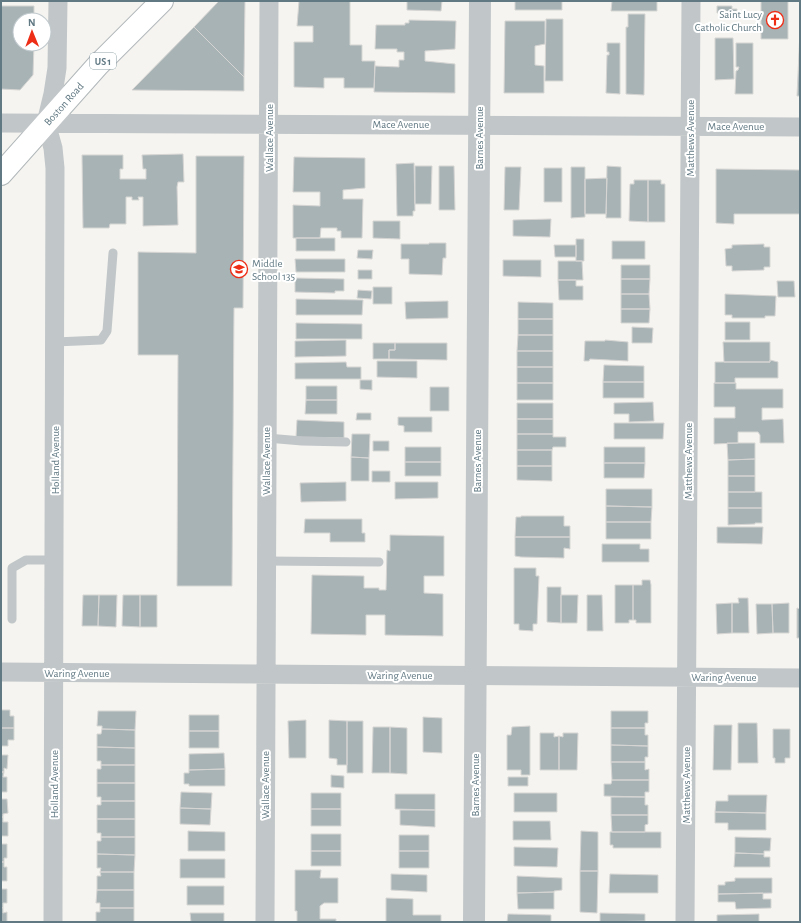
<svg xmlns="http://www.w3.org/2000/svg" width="801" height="923" viewBox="0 0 801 923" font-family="'Alegreya Sans',sans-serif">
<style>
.building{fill:#a8b3b6;stroke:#d6d5d3}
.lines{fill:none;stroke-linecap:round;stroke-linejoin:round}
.primary-casing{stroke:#b2b8ba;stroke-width:24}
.service{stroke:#c1c6c8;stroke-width:9}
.minor{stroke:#c1c6c8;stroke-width:19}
.tertiary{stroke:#c1c6c8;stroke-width:22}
.primary{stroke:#fff;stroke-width:22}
.labels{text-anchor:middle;stroke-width:4;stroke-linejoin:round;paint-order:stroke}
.shield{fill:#fff;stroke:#90a1a8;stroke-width:1}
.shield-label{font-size:10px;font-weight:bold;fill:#617983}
.poi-label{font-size:11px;fill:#617983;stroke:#fff;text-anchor:end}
.street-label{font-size:11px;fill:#617983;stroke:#fff}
</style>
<rect width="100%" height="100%" fill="#f5f4f0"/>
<path class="building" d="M219 1H245L244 77 194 27Z
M299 1H350V45H362V61H375L374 88H344V78H324V88L294 87V42H313V26H297Z
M407 1H442L441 11 407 10Z
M515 1H562V10H515Z
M612 1H657V11H611Z
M761 1H788V39H761Z
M1 6H34V20H20V44H34L33 75 20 90 1 89Z
M717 6H732V9H737V13H717Z
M628 14H645L644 95 626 94V27H628Z
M546 19H563V81H545Z
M409 20 456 21 455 49 425 51V61L455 64V93L374 92 375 66 399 67V60H404V52H397V49H375L376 25H405V23H409Z
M505 21H545V44L535 46V65L544 66V93H504Z
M194 27 244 77V91L132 90Z
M800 31V96H797Z
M715 38H733L734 79 715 80Z
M607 43H620V94L606 93 607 55H609V52H607Z
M736 43H753V94H735L736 71 738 70 739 67H736Z
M183 154 184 182H178L177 187 178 225 143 226V197H138L139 200H132V197H126V224H110L109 228H83L82 155H123V169H120V179H146V169H143L142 155Z
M196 156H244L243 308H234L232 586H177L178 355H138V252L196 253Z
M294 157 365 158V188L343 190V199H363L362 238H341V231H337V228H321L320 238H293V205L320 206V192H293Z
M414 163 415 211H413V216H397L396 164Z
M415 166H432L431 204H415Z
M439 166H454L455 210H439Z
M607 166 621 167V218H606Z
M505 167H521L519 210H504Z
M571 167H585V217L571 218Z
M544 168H562V202H544Z
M716 169 800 170V214H734V224L716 223Z
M607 178 606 214H585V179Z
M634 180H648V222L629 221 630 184H634Z
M648 180H661V184H665V222H648Z
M551 219 550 237 513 236V220Z
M373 221H400V239L373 238Z
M296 238H335V251H296Z
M576 239H584V261H576Z
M612 241H645V259H612Z
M429 243H446V258H443L442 275 409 274V259H401V244H429Z
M764 244V247H770V267H764V270L732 271V266H726L725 249 732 248V245Z
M554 245H576V257H555Z
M358 250H373L372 259 357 258Z
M295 259H345V272H296Z
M503 260H541V277L503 276Z
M558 261H582L583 280H558Z
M621 265H650V279H621Z
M358 270H372V279H358Z
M295 278 344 279V291H335V293L295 292Z
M621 279H650L649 294H621Z
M558 280H576V286H583V300H559Z
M777 281H794L795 297H778Z
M373 287H392V304H373Z
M358 290 372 291 371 299 357 298Z
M621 294H649L650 309H621Z
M725 294 776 296 775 316H765V318H732V315H725Z
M296 299 363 300 362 315H296Z
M448 301V318L406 319 405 302Z
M518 302 553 303V319H518Z
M621 309H650L649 323H621Z
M518 319H553V335H518Z
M725 322H750V340H725Z
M296 323 362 324V339H296Z
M632 327 653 328 652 343H632Z
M518 335H553V351H517Z
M346 340V356L295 357V341Z
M605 340 628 342V361L590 359 589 361H584L585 341H605Z
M723 342H770V362H724Z
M373 343H395V350H389V359H373Z
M395 343H447V360L389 359V350H395Z
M517 351H553V367H517Z
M770 360 778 362V378H735V383H715V362H770Z
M377 361H417V378L377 377Z
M346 362 347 367H361V379H295V363Z
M604 365 644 366V382H603Z
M517 367H553V383H517Z
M360 380H372V390L360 389Z
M603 382H644V398H603Z
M517 383H553V400H517Z
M714 383H736V389H783V408H762V420L783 419 784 443H760V435L758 432H738V443L714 444V418H735V407H714Z
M306 386H337V400H306Z
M430 387H449V411H430Z
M306 400H337V414H305Z
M653 402 654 421 629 422V414H614V403Z
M517 403H553V419H517Z
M357 413H371V420H356Z
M398 417H432V432H404V426L398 425Z
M517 419H553V434H517Z
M297 420 344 422V438L296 437Z
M614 423H664L663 439H614Z
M352 434H370L369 458 351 457Z
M517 434H553V437H566V447H553L552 450H517Z
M373 441H389V451H373Z
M727 443H755V459L728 460Z
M405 447H441V462H405Z
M604 447H645V463H604Z
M517 450H552V466H517Z
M351 457 369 458V481H351Z
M755 459V476H728V460Z
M405 462H441V476H405Z
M604 463H645L644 478H604Z
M517 466H552V481L517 480Z
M372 471H390V482H372Z
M728 476H755V492H728Z
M346 482V501L301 502 300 483Z
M395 482H438V498L395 499Z
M606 489H652V507L606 506Z
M728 492H762V508H728Z
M606 506 652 507 651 522H606Z
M728 508H762V523H755V524L728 525Z
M521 516H564V526H570V537H515L516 517H521Z
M305 519H362V533H365V542H330V533H304Z
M606 522H651V539H606Z
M717 527H763L762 544 717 543Z
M390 535 444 536V576H424V593L443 594V636L385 635V615H366V635L311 634 312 575 364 576V588H379V590H386L387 550 390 551Z
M515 537H570V549L564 548V558L521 557 515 556Z
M602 544H640V549H649V562H602Z
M514 568H536V576H539L537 624H533V631L519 630V624H514Z
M642 580H650L651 585V623H636V620H633V585H642Z
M615 585H633V620H629V623H615Z
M547 587H561V623L547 622Z
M83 595H99L98 626H82Z
M99 595H117L116 627 98 626Z
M123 595H140V627L122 626Z
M140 595H157V627H140Z
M561 595H578L577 623H561Z
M587 595H602L603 631H587Z
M738 598H748L749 633H732V603H739Z
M732 603V633L717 634 716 604Z
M789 603V633H773L772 604Z
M756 604H772L773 633 757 634Z
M797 608 800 609V638H797Z
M1 710H10V716H14V728H1Z
M98 711H136L135 730 102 729V726H97Z
M611 711H648V723H645V728H611Z
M189 715H219V731H189Z
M423 717 442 718V753L423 752Z
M306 720V758H289L288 721Z
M329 720 347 721V765H337V759L329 758Z
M347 721H363V773H347Z
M738 723H757L758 763H738Z
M714 725H732L731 770H713Z
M530 726V775H521V770H507V735H511L512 727Z
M373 727H390V773H372Z
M390 727 407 728V774L390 773Z
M1 728H14V740H8V746H1Z
M611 728H645V735H648V746L611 745Z
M102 729 135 730V748L97 747V734H101Z
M773 729H790V758H785V763H775V758H773Z
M189 731H219V748H189Z
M540 733H554V737L559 736V770H540Z
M563 733H578L577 770H559V736L563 737Z
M611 745 648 746V757H645V762H611Z
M97 747 135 748V765H101V761H97Z
M224 753 225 769 189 770V754Z
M1 755H8L7 769 4 768V772H1Z
M611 762H645V770L649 769V780H612Z
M101 765H135V783H97V769H101Z
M225 769V786H189V784H184V773H189V770Z
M1 772H4L3 777H7V792H1Z
M331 775 344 776V788L331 787Z
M508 777H528V786H508Z
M612 780H649V792H645V797L604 796V784H611Z
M97 783H135V801H101V797H97Z
M181 792 212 793 211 809 180 808Z
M311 793H341V809H311Z
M514 793H557V812H514Z
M395 794H435V810L395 809Z
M728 795H767L766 813 715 812 716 801H728Z
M611 797H645V805H648V815H611Z
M1 799H7L8 813 3 814V817H1Z
M101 801H135V819H97V805H101Z
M180 808 211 809 210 825 180 824Z
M311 809H341V826H311Z
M400 810H435V827L400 825Z
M715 812 766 813V830H728V823H715Z
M611 815H648V824L645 825V832H612Z
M1 817H3V822H8V836H1Z
M97 819H135V837H101V833H97Z
M513 821H550L551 840H513Z
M188 831 225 832V851H188Z
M581 831 598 832V871H580Z
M610 832H661V848H613V845H610Z
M311 834H341V851H311Z
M399 835H429V851H399Z
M101 837H135V855L97 854V841H101Z
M735 837 771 838 770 851H764V854L735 853Z
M1 844H7V858H4V862H1Z
M514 847 558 848 557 867 514 866Z
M311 851H341V866H311Z
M399 851H429V868H399Z
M735 853 764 854V857H770V867H734Z
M97 854 135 855 134 872H100L101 868H97Z
M180 859H225V878H180Z
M1 862H4V867H7V881H1Z
M295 870H321L320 878H338V903H324L320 906V919H336V922H297V911H295Z
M580 871H598L597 913 580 912Z
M100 872H134V890H97V876H101Z
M391 874 427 875V892L391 890Z
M610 874 658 875V893H609Z
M517 876 562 878V890L554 891V892L517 893Z
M735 878H772V893L718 894V885H725V882L735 881Z
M187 886H224V905H187Z
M1 889H7V903H3V908L1 907Z
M97 890H134V908H100V903H96Z
M554 892V909H518L517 893Z
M763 893V899H771V908L736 909 735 902H718V894Z
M386 898 413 899V915H441V922H386Z
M1 907 3 908V913L7 912V922H1Z
M100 908H134V922H96V912H100Z
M190 913H224V922H191Z
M600 913 645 914V921L600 922Z
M508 914 551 915V922H507Z
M759 914V922H717V915Z"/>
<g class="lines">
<g class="primary-casing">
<g id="primary">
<path id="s1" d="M1 174 98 65 162 1"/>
</g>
</g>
<path class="service" d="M55 342 101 340 107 331 113 253
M267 438 302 441 346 442
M266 561 379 562
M12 619V568L26 560H55"/>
<path class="minor" d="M1 123 800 127
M1 672 800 678
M53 922 55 168 53 148 46 123 53 94 57 68 58 1
M265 922 269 1
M685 922 691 1"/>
<path class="tertiary" d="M474 922 480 1"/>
<use href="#primary" class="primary"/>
</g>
<defs>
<g id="church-ring" transform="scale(0.9)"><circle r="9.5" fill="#fff" stroke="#ee2d16" stroke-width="1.5"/><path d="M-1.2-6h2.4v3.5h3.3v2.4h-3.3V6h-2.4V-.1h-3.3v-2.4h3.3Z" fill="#ee2d16"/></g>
<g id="school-ring" transform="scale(0.9)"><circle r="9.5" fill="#fff" stroke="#ee2d16" stroke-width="1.5"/><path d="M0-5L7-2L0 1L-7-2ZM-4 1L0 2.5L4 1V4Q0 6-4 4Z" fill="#ee2d16"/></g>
</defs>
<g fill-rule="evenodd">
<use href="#church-ring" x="775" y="20"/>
<use href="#school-ring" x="239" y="269"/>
</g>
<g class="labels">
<rect class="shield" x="90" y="53" width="26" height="16" rx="3"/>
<g class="shield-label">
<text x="103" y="65">US 1</text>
</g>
<g class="poi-label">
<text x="762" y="18">Saint Lucy<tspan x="762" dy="13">Catholic Church</tspan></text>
<text x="252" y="267" text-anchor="start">Middle<tspan x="252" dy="13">School 135</tspan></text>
</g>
<g class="street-label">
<text dy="4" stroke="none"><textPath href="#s1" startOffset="94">Boston Road</textPath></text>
<text x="401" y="128">Mace Avenue</text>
<text x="736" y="130">Mace Avenue</text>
<text transform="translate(269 138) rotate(-90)" y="4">Wallace Avenue</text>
<text transform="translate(479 138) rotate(-90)" y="4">Barnes Avenue</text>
<text transform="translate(690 138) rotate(-90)" y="4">Matthews Avenue</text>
<text transform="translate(55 460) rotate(-90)" y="4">Holland Avenue</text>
<text transform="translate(266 461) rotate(-90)" y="4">Wallace Avenue</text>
<text transform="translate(477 461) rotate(-90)" y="4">Barnes Avenue</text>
<text transform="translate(688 461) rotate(-90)" y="4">Matthews Avenue</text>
<text x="77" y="677">Waring Avenue</text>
<text x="400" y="679">Waring Avenue</text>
<text x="724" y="681">Waring Avenue</text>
<text transform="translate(54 784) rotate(-90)" y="4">Holland Avenue</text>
<text transform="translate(265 785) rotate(-90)" y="4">Wallace Avenue</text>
<text transform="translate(475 785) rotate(-90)" y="4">Barnes Avenue</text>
<text transform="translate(686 785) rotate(-90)" y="4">Matthews Avenue</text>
</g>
</g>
<rect width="801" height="923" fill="none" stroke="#617983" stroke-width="4"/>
<g transform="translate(32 32) rotate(359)"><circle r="19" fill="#ffffff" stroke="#c0c9cd"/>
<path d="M0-3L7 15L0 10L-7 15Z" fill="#ee2d16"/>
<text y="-6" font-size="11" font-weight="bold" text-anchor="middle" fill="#617983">N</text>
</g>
</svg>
